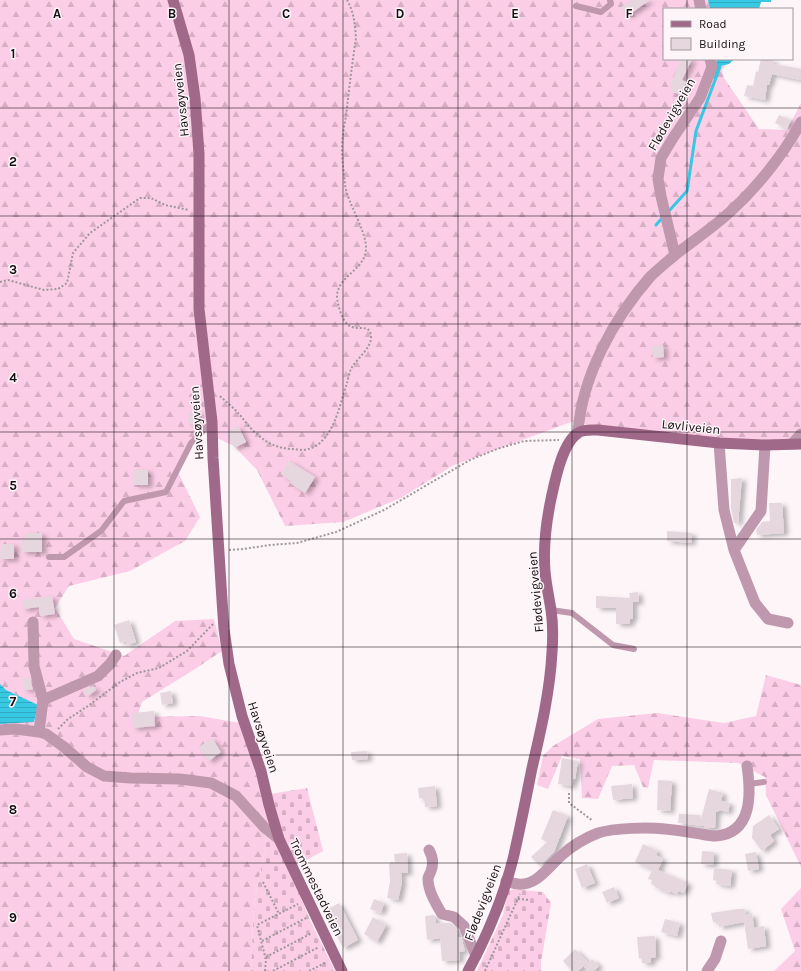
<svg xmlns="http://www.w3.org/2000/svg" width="801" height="971" viewBox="0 0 801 971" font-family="Karla,sans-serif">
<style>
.forest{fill:url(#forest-firs)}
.cemetery{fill:url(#cemetery-stones)}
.water{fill:url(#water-rules)}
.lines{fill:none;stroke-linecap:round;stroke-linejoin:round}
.stream{stroke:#37c8e4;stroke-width:3}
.building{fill:#e6d7df;filter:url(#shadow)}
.path{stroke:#9f979b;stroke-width:2;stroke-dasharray:2 2;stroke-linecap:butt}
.service{stroke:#bf98ad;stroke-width:6}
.minor{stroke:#bf98ad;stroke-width:11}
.secondary{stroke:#a16989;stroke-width:11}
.grid{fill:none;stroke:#140f12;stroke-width:1;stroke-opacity:0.55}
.labels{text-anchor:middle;stroke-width:3;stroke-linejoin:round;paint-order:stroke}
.street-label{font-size:13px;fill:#140f12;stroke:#fef5f9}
.grid-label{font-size:13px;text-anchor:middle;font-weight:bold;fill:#140f12;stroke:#fef5f9;stroke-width:3;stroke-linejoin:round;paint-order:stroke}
</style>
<defs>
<pattern id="forest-firs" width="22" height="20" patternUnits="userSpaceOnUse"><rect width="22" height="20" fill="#fccde6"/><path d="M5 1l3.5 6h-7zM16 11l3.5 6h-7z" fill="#d7afc4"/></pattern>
<pattern id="cemetery-stones" width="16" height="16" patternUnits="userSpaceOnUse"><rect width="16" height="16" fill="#fccde6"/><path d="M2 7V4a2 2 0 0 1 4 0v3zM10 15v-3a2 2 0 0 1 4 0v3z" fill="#d7afc4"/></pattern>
<pattern id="water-rules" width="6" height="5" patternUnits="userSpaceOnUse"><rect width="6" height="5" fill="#37c8e4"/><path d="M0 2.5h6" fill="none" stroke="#30abc3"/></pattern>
<filter id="shadow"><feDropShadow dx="4.5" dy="2.5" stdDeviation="2" flood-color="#0004"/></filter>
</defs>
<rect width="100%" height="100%" fill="#fef5f9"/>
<path class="forest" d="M0 0H708L710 9H664V59H717L713 78 716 77 721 66 726 65 722 70 724 78 759 129 787 130 801 103V431L796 441 756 439 694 441 571 422 454 465 401 498 343 522 285 526 257 470 234 446 202 431 176 468 200 517 185 541 130 571 69 586 55 608 74 639 124 656 175 621 214 619 222 651 195 669 142 702 137 717 200 716 240 723 264 795 266 846 254 902 255 903 254 905 251 968 248 971H0Z
M766 675 801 685V867L766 795 765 777 738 763 654 760 648 788 643 787 634 765 612 766 598 799 582 798 580 759 562 756 548 789 537 785 543 756 553 746 598 719 657 713 724 723 756 716Z
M801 888V971H774L795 951 781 909Z"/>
<path class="cemetery" d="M307 788 323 851 290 869 309 918 335 971H248L251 968 254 905 255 903 254 902 266 846 264 795Z
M514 889 543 892 551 903 541 962V971H477L503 915 508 891Z"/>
<path class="water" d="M708 0H771V2H761L759 9H710Z
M717 59H734L729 64 721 66 716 77 713 79Z
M0 684 6 690 38 705 34 722 0 724Z"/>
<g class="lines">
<path class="stream" d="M668 212 687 191 696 131 720 67
M656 225 663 217"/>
</g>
<path class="building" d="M633 0H650L627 16 621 7Z
M681 59H692L682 80 686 82 680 95 671 91 673 87 670 85Z
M761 59 774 61V64L801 69V80L772 74 769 85H767L765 100 744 96 747 85 753 86 756 71 758 72Z
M779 115 791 120 787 128 775 123Z
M663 345 664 357 653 358 651 346Z
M192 410 200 413 195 425 187 422Z
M238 426 246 442 234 448 227 432Z
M289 461 315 477 305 493 290 483 291 481 281 474Z
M134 470H148V485H134Z
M742 478 738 523H734L731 509V479Z
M769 503H782L784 533 757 535 756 530 762 522 770 521Z
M667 531 692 533 691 543 667 541Z
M25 533H42V552H22V539H25Z
M1 544H14V559H0Z
M638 592 639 602H633V619H630V624H616V608H596V596L630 598 629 593Z
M52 596 55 614 40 616 39 607 23 609 22 600Z
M129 620 136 642 127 645 126 641 120 643 114 625Z
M24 678H30L33 690 23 689Z
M93 686 96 690 88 696 83 690Z
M171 691 173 703 162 705 160 693Z
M154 711 155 726 133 728 132 713Z
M212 738 221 752 209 761 199 747Z
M367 751 368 759 352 760 351 752Z
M562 758 578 761 575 779H573L572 786 558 784Z
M658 780 672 781 670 811 657 810Z
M632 784 633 798 613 800 611 786Z
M435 786 437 806 425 807 424 798H419L418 788Z
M709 789 723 793 721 801 730 803 728 812 719 810 718 812 716 811 715 828H704V826L678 823 679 814 700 815 701 819Z
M553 810 568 816 554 852 540 866 531 857 547 842 541 839Z
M769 815 779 829 770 835 774 841 762 851 752 838 753 826Z
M643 844 658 851 656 855 663 859 658 870 688 883 684 893 678 891 677 894 670 891 669 893 655 887V886L651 884 652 880 648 879 652 870 635 862Z
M702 851 714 852 713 865 701 864Z
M756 852 759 869 748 871 745 854Z
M407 853 408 873H401L402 882 398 900 387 898 390 881 389 864H390V862H395L394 854Z
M587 864 595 883 582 888 575 869Z
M714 868 732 870 730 886 716 884 717 881 713 880Z
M614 887 619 898 607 903 602 892Z
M374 899 384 903 381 913 370 909Z
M339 903 358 940 343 948 324 911Z
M738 909H745L746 915 752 914 754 928 764 926 766 946 748 949 744 922 719 927 718 922H713L711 913Z
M434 915 436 923H451L457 929 458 938 461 937 465 951 459 952 460 960 442 961 440 938 427 940 425 916Z
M373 917 386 925 377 942 364 934Z
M665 919 680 923 677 936 661 932Z
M655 936 656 957 651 958V963H642V958L639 959 637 937Z
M575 949 588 962 578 971H572L563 961Z
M592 959 599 966 594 971H588L584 967Z"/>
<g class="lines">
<path class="path" d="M0 282 8 280 44 290 58 289 67 283 73 253 90 233 140 198H151L165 205 189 210
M220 396C226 402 233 407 238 413 244 419 249 428 256 433 266 443 277 448 291 449 295 449 299 450 303 450 333 447 339 406 347 383 348 379 349 373 351 369 357 358 372 348 371 336 370 324 359 330 352 327 343 325 337 304 337 296 338 275 366 270 366 248 366 230 348 204 345 185 344 173 342 161 342 149 342 138 344 127 346 116 349 90 352 64 356 38 355 24 354 12 347 0
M229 550 243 549 270 545 297 543 336 532 384 510 470 460 497 449 524 441 559 440
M58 729 68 719 88 706 120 682 137 673 159 668 187 651 214 623
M569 793V803L593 821
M263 882 279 914
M518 899 530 900
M262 941 306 918
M266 957 312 933
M265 971 266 960 257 925 298 904
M273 971 319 947
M309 971 327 962
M485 971 520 894"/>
<path class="service" d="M576 6 601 12 611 4 610 0
M49 557H64L101 531 124 501 166 492 191 443 212 422
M551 610 572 613 613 645 634 649
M749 784 764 782"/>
<path class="minor" d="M699 0 701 9
M675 255C694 240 714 227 731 211 757 187 784 154 801 122
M578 432C582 376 614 318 650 277 658 269 667 262 675 255L661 196 658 179 661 158 673 138 700 98 712 67 710 59
M719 443 724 510 734 550 755 603 768 619 788 623
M792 444 801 434
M734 550 761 511 765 445
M33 622 34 666 43 700 39 732
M43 700 98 676 110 664 116 655
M0 730 15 729 39 732 46 734 64 747 87 767 104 776 130 778 180 779 211 783 236 796 265 828 279 839
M429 850C433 857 434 863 431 871 430 874 428 876 428 879 428 891 436 904 442 914L454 917 464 926 476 956
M506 881C510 882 514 884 518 884 537 886 549 866 562 855 572 846 585 838 598 833 614 828 648 827 665 829 677 830 689 832 701 834 706 835 711 836 716 836 753 833 751 793 747 766
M707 971 715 959 721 941"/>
<path class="secondary" d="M173 0 189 55 195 98 199 154V309L212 422 213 458 222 600 224 629 229 664 242 716 261 771 269 805 279 839 342 971
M468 971C487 936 503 898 513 859 520 829 526 798 532 768 541 730 550 691 552 652 553 638 553 623 551 610 549 597 546 584 545 571 543 546 546 523 551 499 555 481 562 443 578 433 583 429 592 430 598 430L719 443 765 445 801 444"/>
</g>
<path class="grid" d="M114 0V971M229 0V971M343 0V971M458 0V971M572 0V971M687 0V9M687 59V971M0 108H801M0 216H801M0 324H801M0 432H801M0 539H801M0 647H801M0 755H801M0 863H801"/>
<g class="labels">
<g class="street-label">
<text transform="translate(180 100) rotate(-96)" y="5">Havsøyveien</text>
<text transform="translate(671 114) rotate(-60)" y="5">Flødevigveien</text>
<text transform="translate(196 423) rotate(-94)" y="5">Havsøyveien</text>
<text transform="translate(691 426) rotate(6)" y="5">Løvliveien</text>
<text transform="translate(535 592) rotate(-95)" y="5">Flødevigveien</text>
<text transform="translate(264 737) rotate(72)" y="5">Havsøyveien</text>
<text transform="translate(317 887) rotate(64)" y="5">Trommestadveien</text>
<text transform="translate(482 902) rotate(-69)" y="5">Flødevigveien</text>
</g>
</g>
<g class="grid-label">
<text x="57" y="18">A</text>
<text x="172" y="18">B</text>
<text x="286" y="18">C</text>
<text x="400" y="18">D</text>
<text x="515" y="18">E</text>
<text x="629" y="18">F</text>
<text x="13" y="58">1</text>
<text x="13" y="166">2</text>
<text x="13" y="274">3</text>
<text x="13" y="382">4</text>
<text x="13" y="490">5</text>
<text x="13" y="598">6</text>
<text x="13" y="706">7</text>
<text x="13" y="814">8</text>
<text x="13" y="922">9</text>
</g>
<rect x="663" y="8" width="130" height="52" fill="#fef5f9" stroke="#a0999d"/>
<rect x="671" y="21" width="20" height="6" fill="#a16989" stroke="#a0999d"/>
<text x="699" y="28" font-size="12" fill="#140f12">Road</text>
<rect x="671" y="38" width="20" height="12" fill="#e6d7df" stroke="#a0999d"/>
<text x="699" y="48" font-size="12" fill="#140f12">Building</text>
</svg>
